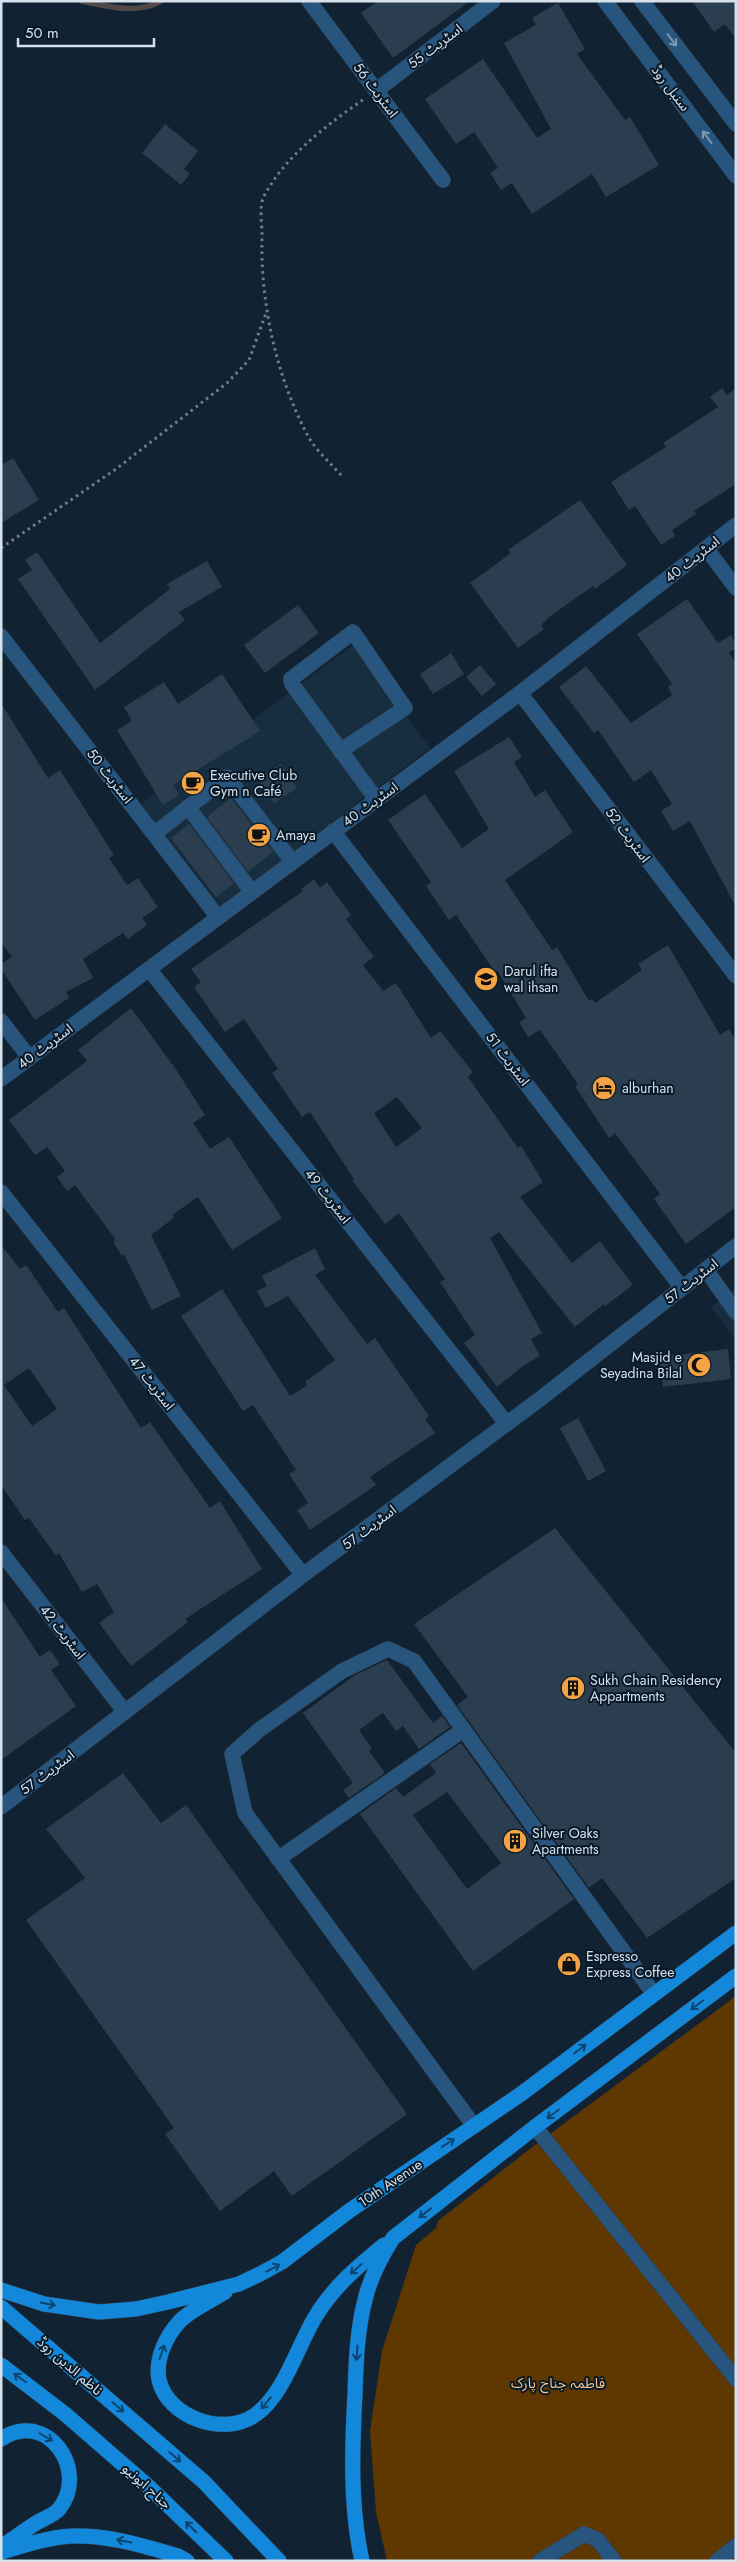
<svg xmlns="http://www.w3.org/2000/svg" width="737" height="2562" viewBox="0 0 737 2562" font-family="Jost,'Noto Sans Arabic',sans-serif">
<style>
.built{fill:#172e41}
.green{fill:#5f3700}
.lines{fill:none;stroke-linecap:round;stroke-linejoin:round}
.stream{stroke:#504747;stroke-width:5.5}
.building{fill:#2b3e4f;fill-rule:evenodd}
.minor-casing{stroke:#2d3d4c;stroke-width:16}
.major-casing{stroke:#2d3d4c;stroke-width:16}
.path{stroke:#717f8d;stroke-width:3;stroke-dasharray:2.5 4;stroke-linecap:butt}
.minor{stroke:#28557d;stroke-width:15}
.major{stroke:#1388da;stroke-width:15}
.oneway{stroke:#7f9bb4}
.oneway2{stroke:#0c456f}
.labels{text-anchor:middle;stroke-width:4;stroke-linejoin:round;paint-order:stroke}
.street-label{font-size:14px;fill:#d6e1ec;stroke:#081928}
.poi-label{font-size:14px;fill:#d6e1ec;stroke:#081928;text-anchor:start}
.park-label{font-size:14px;fill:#f9c58f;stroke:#081928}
</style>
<rect width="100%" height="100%" fill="#112232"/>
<path class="built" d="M354 644 430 748 221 906 141 804Z
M736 1288V1340L711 1307Z"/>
<path class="green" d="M736 1996V2561H387L376 2512 370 2431 382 2351 416 2245 436 2228 438 2221 527 2151Z"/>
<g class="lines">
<path class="stream" d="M81 1C106 6 137 15 161 1"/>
</g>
<path class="building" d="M378 1H470L393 58 361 13Z
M692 1H736V39L725 24 714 32Z
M558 3 585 49 577 54 625 120 630 117 659 165 606 197 592 174 532 214 512 183 501 190 490 173 498 168 474 132 456 144 425 99 483 59 537 138 551 129 504 43 536 25 532 18Z
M165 124 198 151 184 169 190 174 181 185 142 153Z
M722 388 727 395 736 388V484L694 511 696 514 672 530 675 536 661 545 635 506 629 510 611 482 666 447 663 443 718 407 710 397Z
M13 458 39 500 1 523V465Z
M580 500 627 565 595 589 593 586 549 617 541 625 544 629 518 648 470 583 511 553 508 550Z
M37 552 100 643 170 589 167 584 207 561 222 587 179 612 185 620 95 690 18 579 32 570 25 560Z
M687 599 718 643 731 635 736 644V649L729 652 736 663V907L690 821 673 831 661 811 672 804 651 770 634 782 598 730 594 733 559 687 586 666 631 723 672 695 668 687 672 684 637 634Z
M298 605 319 633 265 673 244 645Z
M451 653 464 674 433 694 420 674Z
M480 665 496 684 482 696 466 677Z
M222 674 260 731 173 785 179 795 163 805 117 730 132 721 124 707 164 682 178 704Z
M1 703 48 778 60 770 114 855 109 858 127 885 138 878 158 907 142 918 147 925 128 939 123 933 83 959 93 978 66 992 69 998 35 1020 1 969V964L12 957 1 943Z
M509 737 522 757 514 762 535 797 545 790 573 832 505 880 552 950 557 947 589 1001 592 999 595 1003 642 970 638 964 668 945 720 1035 729 1029 736 1041V1207L686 1244 654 1199 660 1194 615 1133 609 1138 575 1086 578 1084 540 1030 528 1037 519 1022 526 1018 497 970 495 972 456 915 449 920 426 886 431 882 388 820 425 794 462 848 489 829 454 771Z
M281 764 297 788 274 803 258 779Z
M231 798 273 852 248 872 207 817Z
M189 824 234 883 216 897 171 838Z
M314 879 320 888 327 882 351 915 346 919 374 957 363 965 383 991 396 983 431 1038 440 1031 473 1072 468 1077 518 1148 521 1146 543 1182 520 1197 572 1263 600 1241 633 1285 605 1306 604 1304 575 1327 499 1232 490 1238 542 1333 531 1339 540 1356 523 1366 497 1387 464 1343 475 1335 440 1282 445 1279 399 1213 385 1224 352 1180 354 1179 310 1112 302 1117 272 1073 278 1069 244 1019 225 1032 194 987 201 982 191 969 303 891 301 889ZM397 1097 422 1128 396 1147 374 1113Z
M131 1008 175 1068 205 1115 193 1123 210 1149 229 1137 282 1218 232 1250 198 1197 172 1215 174 1218 151 1235 181 1296 152 1310 124 1254 122 1256 113 1242 116 1240 75 1185 67 1191 57 1177 65 1171 47 1147 35 1155 9 1120 87 1061 78 1050Z
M1 1245 20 1269 26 1265 58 1312 64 1308 141 1428 150 1422 210 1508 220 1501 262 1569 185 1619 188 1622 131 1666 99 1623 114 1612 97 1584 82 1592 59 1553 56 1556 29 1518 25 1520 1 1485ZM29 1368 57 1409 32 1426 4 1385Z
M315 1248 325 1269 315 1275 367 1344 375 1338 429 1416 425 1419 435 1433 370 1477 376 1485 310 1530 297 1510 308 1503 289 1474 296 1470 253 1405 243 1411 181 1316 222 1289 290 1396 307 1386 305 1382 335 1360 288 1296 266 1308 257 1291 267 1286 262 1276Z
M728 1349 731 1379 663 1387 659 1357Z
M578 1418 606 1471 588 1481 560 1428Z
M555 1528 736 1753V1878L647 1938 602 1878 589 1888 457 1705 468 1697 414 1624Z
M1 1598 40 1657 50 1650 60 1664 51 1670 76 1706 1 1760Z
M387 1660 433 1723 442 1716 450 1727 419 1749 403 1726 396 1731 383 1713 359 1730 372 1749 369 1751 385 1773 349 1798 343 1790 353 1783 303 1713 355 1675Z
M461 1743 574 1899 473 1971 360 1814 396 1788 403 1797 436 1773 430 1764ZM447 1792 501 1863 467 1889 413 1815Z
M123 1773 161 1823 186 1805 407 2114 292 2196 274 2171 220 2211 165 2134 174 2128 26 1920 85 1878 46 1829Z"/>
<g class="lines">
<g class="minor-casing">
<path id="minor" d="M309 1 443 180
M605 1 736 176
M642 1 736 124
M377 90 493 1
M706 548 736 588
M1 636 218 917
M520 693 736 976
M340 751 405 708 353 632 291 679 292 684C320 722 348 761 376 799
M188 807 252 892
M333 831 682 1288
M154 834 227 777 292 861
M149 969 507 1424
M1 1021 29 1057
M1 1079 520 693 736 525
M1 1192 303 1575
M706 1270 736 1312
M1 1552 125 1712
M1 1807 303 1575 540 1399 736 1246
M278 1859 463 1730
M474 2126 245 1813 232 1754 259 1730 342 1671 388 1649 414 1661 654 1994
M535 2127 736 2379
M540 2561 584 2534 598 2540 614 2561
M717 2561 736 2546"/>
</g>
<g class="major-casing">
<path id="major" d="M1 2290 44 2304 99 2312 136 2309 168 2302 239 2284 260 2274 282 2262 349 2211 521 2094 736 1933
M225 2292C211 2301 192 2309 180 2321 166 2336 155 2359 159 2380 168 2418 224 2437 255 2415 283 2396 297 2348 314 2319 332 2288 357 2267 384 2245
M1 2307 204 2482 279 2561
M1 2365 65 2414 149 2487 226 2561
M1 2439C47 2408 90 2471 59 2509 54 2515 43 2519 36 2523 24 2531 13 2539 1 2547
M2 2552C25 2545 49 2537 73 2536 109 2535 144 2546 178 2556L187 2561
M362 2561C350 2507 352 2449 355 2394 356 2363 357 2330 365 2300 370 2278 381 2257 393 2238L535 2127 736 1976"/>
</g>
<path class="path" d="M341 475C331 464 317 451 309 438 276 377 260 302 262 234 262 223 259 205 264 196 286 155 327 125 364 99
M1 548 116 469 227 383 249 360 266 313"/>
<use href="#minor" class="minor"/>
<use href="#major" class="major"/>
</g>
<defs><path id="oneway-shaft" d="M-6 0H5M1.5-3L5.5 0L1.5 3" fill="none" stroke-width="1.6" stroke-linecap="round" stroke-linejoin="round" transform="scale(1.25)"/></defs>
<g class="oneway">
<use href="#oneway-shaft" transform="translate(672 40) rotate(53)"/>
<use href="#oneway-shaft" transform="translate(707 137) rotate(-127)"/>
</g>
<g class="oneway2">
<use href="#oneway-shaft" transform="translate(697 2005) rotate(143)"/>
<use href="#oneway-shaft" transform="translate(580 2049) rotate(-37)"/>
<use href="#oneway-shaft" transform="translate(553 2114) rotate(143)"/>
<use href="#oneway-shaft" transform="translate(448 2143) rotate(-34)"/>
<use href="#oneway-shaft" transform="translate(425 2213) rotate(142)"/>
<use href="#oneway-shaft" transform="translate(273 2268) rotate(-28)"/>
<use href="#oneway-shaft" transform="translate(356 2269) rotate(138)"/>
<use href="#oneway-shaft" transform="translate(48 2304) rotate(11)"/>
<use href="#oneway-shaft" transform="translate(162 2352) rotate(-71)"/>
<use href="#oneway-shaft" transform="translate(357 2353) rotate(94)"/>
<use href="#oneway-shaft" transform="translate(20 2378) rotate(-145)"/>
<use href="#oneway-shaft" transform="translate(266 2403) rotate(130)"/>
<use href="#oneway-shaft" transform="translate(118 2407) rotate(41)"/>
<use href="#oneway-shaft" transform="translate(46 2437) rotate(30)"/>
<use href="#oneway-shaft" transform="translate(175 2457) rotate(41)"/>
<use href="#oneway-shaft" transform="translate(191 2527) rotate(-136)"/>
<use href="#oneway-shaft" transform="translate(124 2541) rotate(-168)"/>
</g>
<defs>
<g id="cafe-disc" transform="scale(1.25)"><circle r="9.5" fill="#f4a344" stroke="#081928"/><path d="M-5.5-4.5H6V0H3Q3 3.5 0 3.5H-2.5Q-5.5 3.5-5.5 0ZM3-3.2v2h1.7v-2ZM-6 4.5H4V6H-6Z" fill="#111"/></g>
<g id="school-disc" transform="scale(1.25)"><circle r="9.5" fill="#f4a344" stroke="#081928"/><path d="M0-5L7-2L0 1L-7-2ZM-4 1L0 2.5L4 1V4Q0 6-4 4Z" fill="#111"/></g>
<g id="hotel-disc" transform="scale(1.25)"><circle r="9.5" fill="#f4a344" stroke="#081928"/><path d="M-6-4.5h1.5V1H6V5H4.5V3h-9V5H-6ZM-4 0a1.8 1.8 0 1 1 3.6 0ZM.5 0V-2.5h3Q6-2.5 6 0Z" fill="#111"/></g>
<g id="mosque-disc" transform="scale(1.25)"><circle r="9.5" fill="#f4a344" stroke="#081928"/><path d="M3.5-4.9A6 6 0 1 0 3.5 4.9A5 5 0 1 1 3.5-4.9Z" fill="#111"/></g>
<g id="building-disc" transform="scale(1.25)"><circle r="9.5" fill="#f4a344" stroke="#081928"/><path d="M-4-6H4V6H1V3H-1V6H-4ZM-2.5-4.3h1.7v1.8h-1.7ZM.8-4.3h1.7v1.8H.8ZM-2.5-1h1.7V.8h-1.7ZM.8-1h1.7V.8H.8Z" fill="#111"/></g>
<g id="shop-disc" transform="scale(1.25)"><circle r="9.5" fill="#f4a344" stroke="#081928"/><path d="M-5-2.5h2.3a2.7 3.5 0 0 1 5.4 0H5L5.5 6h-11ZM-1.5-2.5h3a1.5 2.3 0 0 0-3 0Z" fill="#111"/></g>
</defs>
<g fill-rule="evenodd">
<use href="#cafe-disc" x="193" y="783"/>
<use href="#cafe-disc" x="259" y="835"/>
<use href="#school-disc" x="486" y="979"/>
<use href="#hotel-disc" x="604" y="1088"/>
<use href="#mosque-disc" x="699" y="1365"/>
<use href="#building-disc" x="573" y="1688"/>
<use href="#building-disc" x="515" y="1841"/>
<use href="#shop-disc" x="569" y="1964"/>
</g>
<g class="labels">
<g class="street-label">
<text transform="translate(435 46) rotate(-37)" y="5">اسٹریٹ 55</text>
<text transform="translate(671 88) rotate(53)" y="5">سنبل روڈ</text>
<text transform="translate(376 90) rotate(53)" y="5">اسٹریٹ 56</text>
<text transform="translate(692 559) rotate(-38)" y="5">اسٹریٹ 40</text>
<text transform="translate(110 776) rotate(52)" y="5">اسٹریٹ 50</text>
<text transform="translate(370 804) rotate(-36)" y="5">اسٹریٹ 40</text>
<text transform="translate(628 835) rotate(53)" y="5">اسٹریٹ 52</text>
<text transform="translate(45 1046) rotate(-37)" y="5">اسٹریٹ 40</text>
<text transform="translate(508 1059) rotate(53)" y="5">اسٹریٹ 51</text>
<text transform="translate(328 1196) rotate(52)" y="5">اسٹریٹ 49</text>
<text transform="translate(691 1281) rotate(-38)" y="5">اسٹریٹ 57</text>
<text transform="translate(152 1383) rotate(52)" y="5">اسٹریٹ 47</text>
<text transform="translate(369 1527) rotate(-37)" y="5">اسٹریٹ 57</text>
<text transform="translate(63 1632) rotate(52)" y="5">اسٹریٹ 42</text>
<text transform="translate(47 1772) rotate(-37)" y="5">اسٹریٹ 57</text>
<text transform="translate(390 2183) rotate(-34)" y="5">10th Avenue</text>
<text transform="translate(70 2366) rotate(41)" y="5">ناظم الدین روڈ</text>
<text transform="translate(147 2486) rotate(42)" y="5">جناح ایونیو</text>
</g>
<g class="poi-label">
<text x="210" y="780">Executive Club<tspan x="210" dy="16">Gym n Café</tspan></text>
<text x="276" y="840">Amaya</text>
<text x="504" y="976">Darul ifta<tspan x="504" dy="16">wal ihsan</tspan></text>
<text x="622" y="1093">alburhan</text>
<text x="682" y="1362" text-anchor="end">Masjid e<tspan x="682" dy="16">Seyadina Bilal</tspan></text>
<text x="590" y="1685">Sukh Chain Residency<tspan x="590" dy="16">Appartments</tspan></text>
<text x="532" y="1838">Silver Oaks<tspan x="532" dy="16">Apartments</tspan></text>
<text x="586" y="1961">Espresso<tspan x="586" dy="16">Express Coffee</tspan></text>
</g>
<g class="park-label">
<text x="558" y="2388">فاطمہ جناح پارک</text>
</g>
</g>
<rect width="737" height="2562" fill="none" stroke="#d6e1ec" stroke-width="5"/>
<path d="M18 38v8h136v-8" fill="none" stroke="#d6e1ec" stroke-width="2.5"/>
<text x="25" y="38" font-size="15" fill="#d6e1ec" stroke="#081928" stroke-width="4" paint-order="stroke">50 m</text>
</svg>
